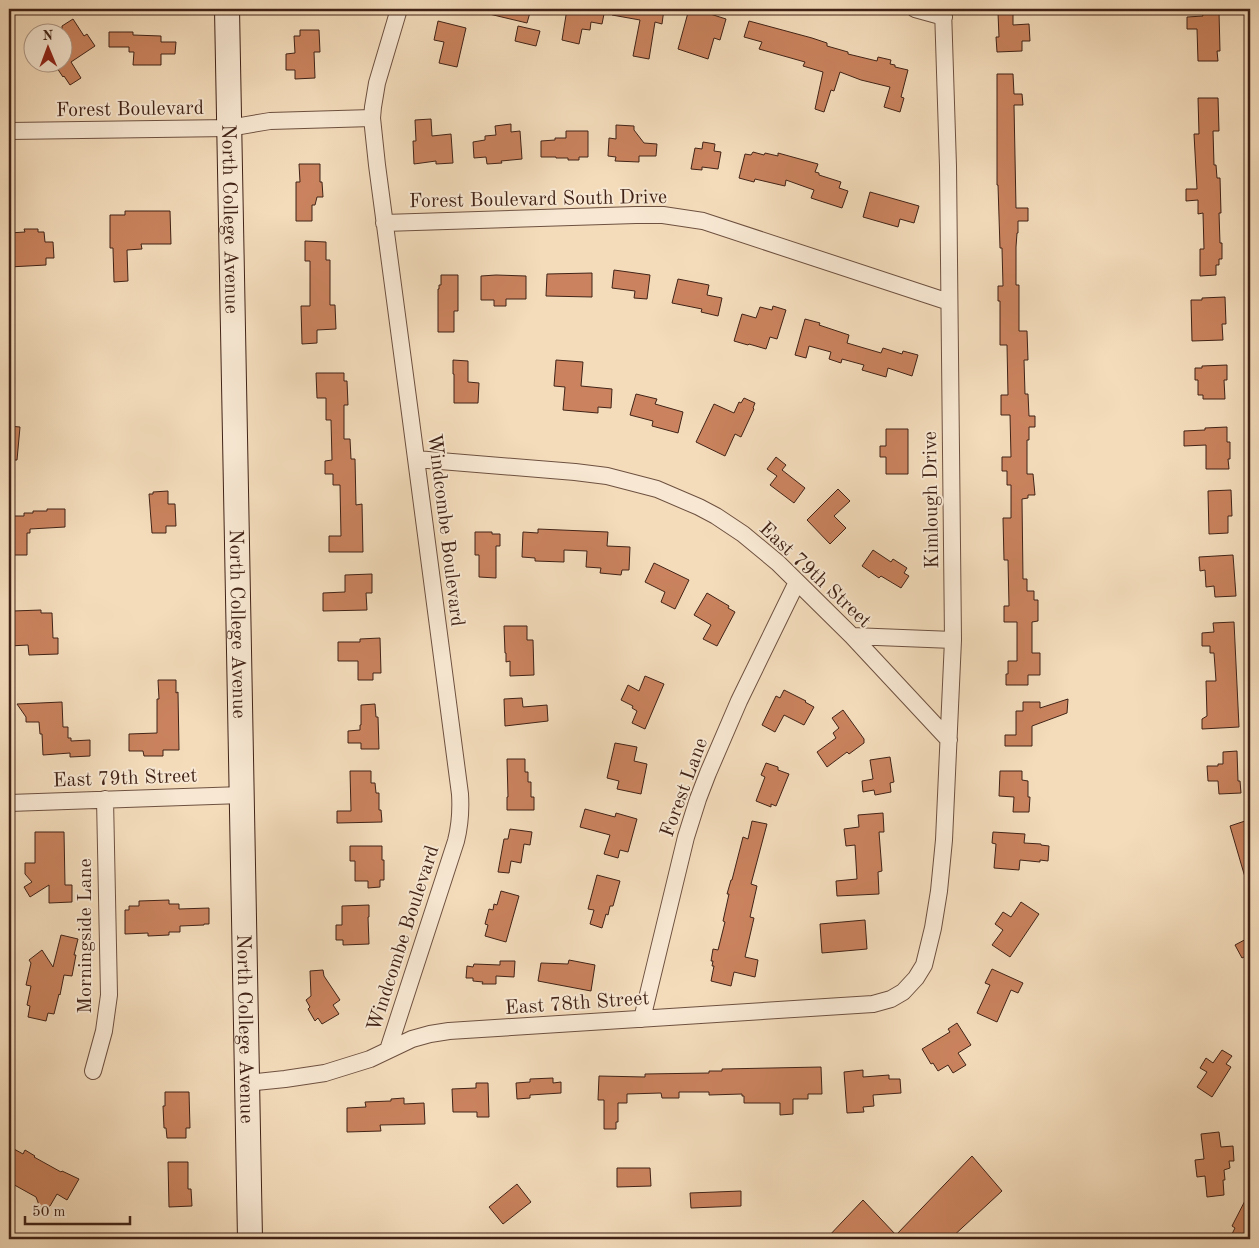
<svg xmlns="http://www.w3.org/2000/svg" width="1259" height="1248" viewBox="0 0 1259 1248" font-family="'Old Standard TT',serif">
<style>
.building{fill:#ca835e;stroke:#412317}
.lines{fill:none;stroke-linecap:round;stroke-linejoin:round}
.street-casing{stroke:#6e5140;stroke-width:18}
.secondary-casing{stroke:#412317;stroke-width:26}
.street{stroke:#f8e8d3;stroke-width:16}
.secondary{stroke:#f8e8d3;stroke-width:24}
.labels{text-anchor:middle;stroke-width:4;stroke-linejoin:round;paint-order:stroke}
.street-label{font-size:20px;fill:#412317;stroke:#f8e8d3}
</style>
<rect width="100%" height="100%" fill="#f4dcbb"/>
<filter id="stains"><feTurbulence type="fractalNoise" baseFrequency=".004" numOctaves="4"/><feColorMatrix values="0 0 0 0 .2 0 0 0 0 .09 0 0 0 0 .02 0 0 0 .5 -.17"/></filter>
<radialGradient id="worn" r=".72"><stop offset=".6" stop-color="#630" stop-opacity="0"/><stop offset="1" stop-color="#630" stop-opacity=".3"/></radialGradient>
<path class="building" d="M485 9H531L527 23 485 13Z
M567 9H605L602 24 591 22 590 30 582 29 579 44 562 40Z
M613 9H664L662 24 655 22 649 59 633 56 640 20 612 15Z
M689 9H705L704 12 726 19 720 40 714 38 708 59 678 49Z
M1013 12V25L1029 24 1030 41H1022V51L997 52 996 37H999L998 13Z
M1219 12 1220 51H1217L1218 61H1198L1197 29H1187V17L1203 16 1202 13Z
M73 19 84 36 87 34 95 46 71 62 81 78 70 85 64 76 63 77 53 62H62V26Z
M438 21 466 28 457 67 439 63 444 42 434 40Z
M749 21 812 38 827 43V46L848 52V54L877 61 878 57 891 60 890 64 895 65V67L908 70 901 97 904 98 900 112 884 107 890 87 861 80 840 72 834 91 831 90 824 112 815 109 823 72 803 66 805 62 759 49 762 42 744 37Z
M518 26 540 31 536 46 515 41Z
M300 30H319L320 52H314L315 78 295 79V70H286V54L295 53 294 36H300Z
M109 32H133V35L161 36V42H176L175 54H161V65H133L134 52H129V47H109Z
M997 74H1013L1014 94H1022L1023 105H1014L1016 208H1028V221H1018V233H1017L1016 247V285H1019V331H1027L1028 360H1024L1025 394H1028L1029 416H1035V427H1029V440H1027V474H1033L1035 495H1028V498L1022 499 1023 579H1027V591H1034V600H1038V621L1032 622V653H1040V675H1028V685H1006V674H1008V661H1017V622H1004V606H1009L1008 560H1004L1003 518H1011V485H1007V471H1002V457H1011L1010 415H1001V395H1008L1007 345H1000V301H998V286H1003L1002 248H1000L998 185H997Z
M1198 98H1218L1219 131H1213L1214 165H1216L1217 178H1220L1221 213H1219L1220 243H1222V259H1219V265H1216V275L1200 276V249H1204L1203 213 1198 214V200L1186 201V189H1197L1194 134H1199Z
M431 119 432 136 451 134 453 163 436 164V161L414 164 413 141H416L415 120Z
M511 124V132L520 131 522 159 501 161 502 163 487 164 486 157 474 158 473 142 485 140V136L496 135 495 126Z
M616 125 634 126V130L644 143 657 144 656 156H639V162L615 161 616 157 608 156 609 138 616 139Z
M566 131H588V157H579V160H568V158H556V157H541V141L555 140V138H566Z
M703 142 715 144 714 151 721 152 718 169 702 167V170L691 169 695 148 702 149Z
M753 152 764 155 765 153 778 156V153L818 164 815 172 819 173V175L841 182 839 188 848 191 842 208 811 198 814 190 786 180 785 186 755 179 754 182 739 178 745 154 751 155Z
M299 164H320V182H322L323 197H317L315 205H312V221H296V182H300Z
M870 192 919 206 914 223 900 219 898 227 863 217Z
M125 211H170L171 244H141L142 249 127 250 128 281 114 282 113 248H110V215H125Z
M24 229H38V232H44L45 242H53L54 258H46V265L9 267V233L25 232Z
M305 241 326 242V260H330V305H335L336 329 317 330V343L302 344 301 306H310V261H305Z
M614 270 650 275 647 299 634 298 635 291 612 288Z
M592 273V297L546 296 547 274Z
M441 275H458V311H454V332H438V289H439V285H441Z
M496 275 526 276V299H506V306H494V300H481V276Z
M678 279 709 285 707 295 722 298 718 316 701 312 702 309 672 303Z
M1225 297 1226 324H1222L1223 340 1192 341 1191 300H1202V298Z
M773 306 786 310 777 339 770 337 766 349 749 344 748 345 734 341 742 314 756 318 760 307 772 310Z
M805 319 820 323 819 325 849 335 847 343 881 353 883 348 902 354 903 351 918 355 912 376 888 368 886 377 862 370 864 365 842 359 841 363 829 359 831 352 809 346 806 358 795 355Z
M453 360 468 361V382L479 383 478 403H454V374H453Z
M556 360 583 362 581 386 612 389 611 408 598 407V413L563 410 565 387 554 386Z
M1227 365V380H1224L1225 399H1203V395H1198V380H1195V368H1202V366Z
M316 373H344V381H347L348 405H344V439H350L351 459H355L356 505 362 504 363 552H329V536H341L340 485H333V474H325V461L332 460 331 420H326V398H317Z
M636 394 657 399 655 404 683 412 678 433 652 426 653 421 630 415Z
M744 398 755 403 753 408 754 409 741 437 735 434 725 456 696 442 714 404 734 413 739 402 741 403Z
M9 426 20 427 17 460H9Z
M1227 427V442H1230V459H1228L1229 469H1206V445L1184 446V431L1205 430V428Z
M886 429H908V474H886V457H880V446H886Z
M776 457 786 465 782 470 805 488 794 503 770 485 777 476 767 469Z
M838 489 850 501 834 516 846 528 830 544 807 520Z
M1231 490 1232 516H1228V533L1209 534 1208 491Z
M168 491V504H175L176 526H166V533H152L149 494H153V492Z
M47 509H65V527L30 529V533H27V555H9V516H24V513H33V511H47Z
M538 529 608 532 607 546 630 547 629 570H622L621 575 600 573 601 568 586 567 587 551 564 550V562L535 561V558L522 557 523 532 538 533Z
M475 532H492V534H500V546H496V578L479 577V555H475Z
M873 550 891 562 893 559 907 568 904 573 909 576 901 588 881 576 879 578 862 566Z
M1233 555 1236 596 1215 597 1214 586 1206 587 1205 570 1200 571 1199 557Z
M654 563 689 580 675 609 661 602 665 592 645 582Z
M372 574V593H366L367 610 323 611V593L345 592V575Z
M707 593 729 606 728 608 735 612 717 646 703 639 711 625 694 615Z
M41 610V613H52L53 638H58V654L29 655 28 645 9 646V623L13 622V611Z
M1234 622 1239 727 1202 729V719L1207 716 1206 681H1216L1214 653H1210V646H1202V633L1214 632 1213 623Z
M504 626H527V640H533L534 675 510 676V661L506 662V653H505Z
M380 638 381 673H373V680H358V661H338V642H360V639Z
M645 676 664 684 645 729 632 723 637 711 632 708 633 706 621 700 628 685 639 691Z
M158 680H176V693L178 692 179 750H163V756H144L143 751H129V734L157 733V699H159Z
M784 690 806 701 805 702 814 707 804 725 784 715 775 732 762 725 776 696 780 698Z
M522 698 523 707 547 705 548 721 505 726 504 699Z
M1068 699 1067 713 1032 726V746H1005V735H1016V711H1023V702H1040V708Z
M62 702 63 727H68V738H71V741L90 740V756L70 757V753L43 755 42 734H40L39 722H26V717L17 704Z
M375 704 376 717H378L379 749H361V743H348V731L360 730V725H361V705Z
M843 710 864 739V743L849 754 847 752 827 767 817 752 836 738 833 733 839 728 832 718Z
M615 743 637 747 634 761 647 764 641 794 617 789 619 781 607 778Z
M1237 751 1238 781H1240L1241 793 1219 794 1218 781H1208L1207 766H1218V764H1223V752Z
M890 757 894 782 890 783 891 792 875 795 874 790 863 792 862 781 873 779 870 760Z
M507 759H525V772H528V782H531V797H534V810H507V797H508Z
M766 763 778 767V770L789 774 776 806 771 804V807L756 801 765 777 761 775Z
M350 771H371V783H375L376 793H379V810H381L382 822 337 823V811H351Z
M1000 771H1022V780L1028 781V797H1030L1029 812H1013L1014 797 999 796Z
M585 809 615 817 616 813 637 819 628 852 620 850 618 858 604 854 610 835 580 827Z
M883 813 884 832H879L882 871 878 872 879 894 837 896 836 881 857 879 855 845 846 846 844 829 859 827 858 815Z
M1248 820 1250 828V884H1247L1230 826Z
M752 821 767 824 751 884 757 886 750 917 754 918 745 957 758 960 755 977 734 972 731 986 711 981 714 966H712L713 961H711L713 949 718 950 725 922 723 921 729 894H727L731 880H732L743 837 748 839Z
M510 829 532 832 530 845 524 844 521 863 511 861 509 873 498 872 504 839H508Z
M35 832H64L65 885H72V902L49 903V885L30 897 24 887 32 882 25 874V863H35Z
M993 832 1025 834 1024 843 1041 844V845L1049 846 1048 861 1040 860V862L1020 860 1019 870 994 868 996 844 992 843Z
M350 846H382V860H384V880H380V887L368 888V881H355V861H350Z
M597 875 620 881 613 906H610L608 915 606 914 602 928 590 924 594 910 588 909Z
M501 891 519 896 506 942 485 936 488 925 485 924 489 909 493 910 494 904 497 905Z
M169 900V904H179V909L209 908V924H204V925L180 926V932H169V935L148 936V933L125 934V910H129V906H139V901Z
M1021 902 1039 914 1010 957 992 945 1003 930 995 924 1003 912 1011 917Z
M369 905V917H368L369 944 343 945V940H336V925H342V906Z
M865 920 867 949 822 953 820 924Z
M61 935 78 939 74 955H76L72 976 64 975 60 995 59 994 54 1014 48 1013 46 1021 28 1017 30 1006 27 1005 31 986 26 985 31 963 29 960 42 950 53 967Z
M1250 937V954L1242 958 1235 945Z
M569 960 595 965 591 991 538 981 541 963 568 964Z
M500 961H515L514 977 496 976V984H482L483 982 473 981V978H466L467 966 473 967 474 964 500 965Z
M992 969 1023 983 1018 993 1011 990 997 1022 977 1013 990 985 985 983Z
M323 970 324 976 340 1000 333 1005 339 1014 322 1024 318 1018 315 1021 308 1009 310 1007 306 1000 311 996 310 971Z
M957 1023 971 1045 958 1053 966 1065 953 1073 948 1065 938 1071 933 1063 931 1064 922 1049 950 1032 948 1029Z
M1222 1050 1232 1056 1226 1064 1231 1067 1212 1097 1197 1087 1207 1072 1200 1068 1206 1058 1213 1063Z
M821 1067 822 1094H808V1099H793V1114L780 1115V1103H744V1096H742V1094L709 1095V1092H679V1098H662L661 1093 627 1094V1103H618V1122H616V1129H604V1100H598L599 1076 645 1077V1074L709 1073V1071H722V1069Z
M863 1070V1077L889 1075V1079H900L901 1093 873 1095 874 1106 863 1107 864 1112 847 1113 844 1072Z
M553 1078V1083L561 1082V1093L530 1095V1098L517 1099 516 1083 530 1082V1079Z
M476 1083H488L489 1117H477V1112H453L452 1089 476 1088Z
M165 1092H189L190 1128H186V1138H167L166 1128H164L163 1106H165Z
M404 1098V1104L424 1103 425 1124 380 1125 381 1131 347 1132V1108L366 1107 365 1102 391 1101V1099Z
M1219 1132 1221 1147 1233 1146 1234 1161H1229L1230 1168 1224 1170 1225 1180H1223L1224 1195 1207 1197 1205 1176 1197 1177 1195 1160 1204 1159 1201 1134Z
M14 1149 23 1154 25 1150 35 1156 34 1157 61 1172 62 1171 79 1179 67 1200 57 1194 50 1206 46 1208H43L39 1205 36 1197 9 1182V1160Z
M972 1156 1002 1191 950 1239H826L863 1200 896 1235Z
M168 1162H188V1189H191L192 1206 169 1207Z
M617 1168H650L651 1186 617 1187Z
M517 1184 531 1202 503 1224 489 1207Z
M741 1191V1206L691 1208 690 1193Z
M1250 1191V1239H1237L1231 1236 1235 1228 1232 1226Z"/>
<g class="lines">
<g class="street-casing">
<path id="street" d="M915 9 944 17
M9 131 229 128 270 121 372 118
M384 223 636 215H663L703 221 949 302
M416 459 575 472 607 476 657 489 699 507 716 516 743 534 778 563 852 636 949 740
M852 636 953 640
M9 803 242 795
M642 1019 686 837 698 799 708 773 739 701 797 582
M388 1050 456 841C460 825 461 810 460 794L410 413 377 165 372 118 373 107 377 83 399 9
M93 1071 104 1031 109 995 105 799
M247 1083 285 1079 325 1073 370 1059 412 1039 430 1034 449 1031 873 1004 891 999 903 992 916 978 924 965 933 928 939 891 944 840 953 640 948 166 943 9"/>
</g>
<g class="secondary-casing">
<g id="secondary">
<path id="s1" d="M227 9 250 1239"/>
</g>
</g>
<use href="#street" class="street"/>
<use href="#secondary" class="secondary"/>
</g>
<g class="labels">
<g class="street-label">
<text transform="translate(130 108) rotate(-1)" y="7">Forest Boulevard</text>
<text transform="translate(538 198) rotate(-1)" y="7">Forest Boulevard South Drive</text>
<text dy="7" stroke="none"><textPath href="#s1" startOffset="210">North College Avenue</textPath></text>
<text transform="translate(930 500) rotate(-91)" y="7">Kimlough Drive</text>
<text transform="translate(447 530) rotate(83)" y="7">Windcombe Boulevard</text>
<text transform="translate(816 574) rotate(43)" y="7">East 79th Street</text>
<text dy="7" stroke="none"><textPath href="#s1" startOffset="615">North College Avenue</textPath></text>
<text transform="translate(125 777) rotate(-2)" y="7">East 79th Street</text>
<text transform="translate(683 787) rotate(-70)" y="7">Forest Lane</text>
<text transform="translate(84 936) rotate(-90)" y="7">Morningside Lane</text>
<text transform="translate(402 938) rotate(-72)" y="7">Windcombe Boulevard</text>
<text transform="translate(577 1002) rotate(-4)" y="7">East 78th Street</text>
<text dy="7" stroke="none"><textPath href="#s1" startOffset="1020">North College Avenue</textPath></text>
</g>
</g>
<rect width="1259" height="1248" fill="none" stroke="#f4dcbb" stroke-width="30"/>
<rect x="10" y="10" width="1239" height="1228" fill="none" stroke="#412317" stroke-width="2.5"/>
<rect x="15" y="15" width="1229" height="1218" fill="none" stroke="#412317"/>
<g transform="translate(48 48) rotate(359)"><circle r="24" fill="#f8e8d3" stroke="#af9988"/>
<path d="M0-4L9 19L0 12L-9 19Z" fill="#8f2418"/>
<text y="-8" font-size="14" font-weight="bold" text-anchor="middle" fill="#412317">N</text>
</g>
<path d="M25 1216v8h105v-8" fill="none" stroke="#412317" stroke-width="2.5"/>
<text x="32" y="1216" font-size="15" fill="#412317" stroke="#f8e8d3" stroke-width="4" paint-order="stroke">50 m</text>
<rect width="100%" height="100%" filter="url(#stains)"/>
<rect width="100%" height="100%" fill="url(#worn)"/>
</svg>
